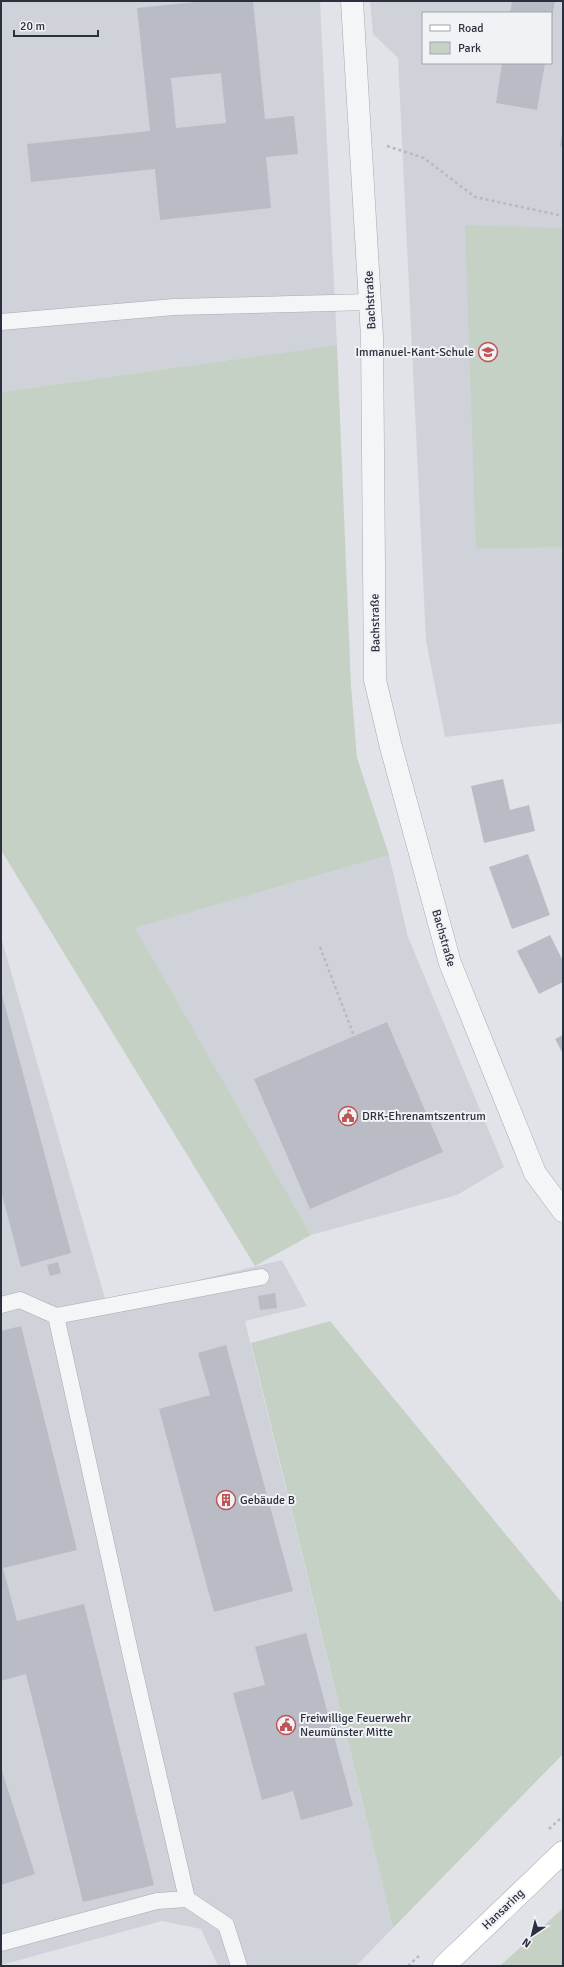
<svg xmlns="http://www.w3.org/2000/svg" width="564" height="1967" viewBox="0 0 564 1967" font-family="Signika,sans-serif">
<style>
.built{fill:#d0d2da;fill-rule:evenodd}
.green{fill:#c5d1c4}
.building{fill:#b9bcc5;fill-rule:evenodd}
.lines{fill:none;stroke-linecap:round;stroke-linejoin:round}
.lane-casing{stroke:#a7aab2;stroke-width:17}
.street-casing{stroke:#a7aab2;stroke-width:23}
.primary-casing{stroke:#a2a6b3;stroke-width:23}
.path{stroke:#b8bac0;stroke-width:2.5;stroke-dasharray:3 3;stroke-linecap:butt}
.lane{stroke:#f4f5f7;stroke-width:16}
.street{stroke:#f4f5f7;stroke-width:22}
.primary{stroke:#fff;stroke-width:22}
.labels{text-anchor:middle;stroke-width:4;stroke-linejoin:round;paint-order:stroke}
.street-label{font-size:12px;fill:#2b303f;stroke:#f1f2f6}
.poi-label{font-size:12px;fill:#2b303f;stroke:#f1f2f6;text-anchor:start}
</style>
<rect width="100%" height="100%" fill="#e2e3e8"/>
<path class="built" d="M1 1H320L337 345 1 392Z
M370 1H563V723L445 737 426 641 398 58 373 34ZM423 13H551V63H423Z
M389 855 408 937 504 1167 457 1195 311 1235 134 928Z
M1 937 106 1302 282 1260 307 1306 245 1321 393 1928 356 1966H218L201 1929 162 1921 1 1965Z"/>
<path class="green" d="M465 225 563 228V547L476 548Z
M337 345 351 686 357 758 389 855 135 928 311 1235 255 1266 1 850V392Z
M330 1321 563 1604V1754L393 1928 251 1343Z
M563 1908V1966H500Z"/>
<path class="building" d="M205 1H253L265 119 294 116 298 154 266 157 271 208 160 220 155 169 31 182 27 144 150 131 137 8ZM221 73 226 123 176 128 171 78Z
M512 1H555L552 18 551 13H510Z
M502 63H545L537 110 496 103Z
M562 134H563V147L560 146Z
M503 779 510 810 529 805 535 831 484 843 471 786Z
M528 854 550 915 512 929 489 867Z
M550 935 563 961V982L539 994 517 951Z
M1 991 71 1253 21 1267 1 1191Z
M387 1022 443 1152 310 1209 254 1079Z
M563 1035V1054L555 1039Z
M58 1262 61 1273 50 1276 47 1265Z
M275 1293 277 1308 260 1310 258 1296Z
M21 1326 77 1550 3 1568 17 1621 84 1604 154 1885 83 1902 26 1674 1 1681V1331Z
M226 1345 293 1591 214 1612 159 1409 210 1395 198 1353Z
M306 1633 353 1806 301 1820 293 1791 262 1800 233 1693 265 1685 255 1647Z
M1 1768 35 1874 1 1885Z"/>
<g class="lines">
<g class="lane-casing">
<path id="lane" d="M1 322 174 307 370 302
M1 1305 20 1300 56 1316 261 1277
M56 1316 131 1656 187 1899 226 1925 239 1966
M1 1943 157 1901 187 1899"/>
</g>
<g class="street-casing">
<path id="street" d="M352 1 372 337 375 680 391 747 450 963 535 1173 563 1211"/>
</g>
<g class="primary-casing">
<path id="primary" d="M444 1966 563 1852"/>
</g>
<path class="path" d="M387 146 424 158 475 197 563 216
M320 947 354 1036
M549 1829 563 1816
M408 1966 421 1954"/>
<use href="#lane" class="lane"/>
<use href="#street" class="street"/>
<use href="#primary" class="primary"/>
</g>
<defs>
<g id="school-ring" transform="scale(1)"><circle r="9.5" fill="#f1f2f6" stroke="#c05454" stroke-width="1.5"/><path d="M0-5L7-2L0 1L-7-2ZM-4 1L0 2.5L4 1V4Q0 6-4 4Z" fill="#c05454"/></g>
<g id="civic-ring" transform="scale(1)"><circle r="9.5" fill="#f1f2f6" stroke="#c05454" stroke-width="1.5"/><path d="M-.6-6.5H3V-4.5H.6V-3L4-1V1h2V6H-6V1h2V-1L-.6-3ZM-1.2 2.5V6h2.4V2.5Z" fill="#c05454"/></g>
<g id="building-ring" transform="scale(1)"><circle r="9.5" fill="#f1f2f6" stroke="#c05454" stroke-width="1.5"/><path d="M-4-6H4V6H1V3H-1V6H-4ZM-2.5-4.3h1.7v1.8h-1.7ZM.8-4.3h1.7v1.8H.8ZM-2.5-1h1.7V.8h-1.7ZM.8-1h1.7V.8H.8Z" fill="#c05454"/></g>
</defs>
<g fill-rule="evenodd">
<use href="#school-ring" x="488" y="352"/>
<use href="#civic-ring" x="348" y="1116"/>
<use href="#building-ring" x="226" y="1500"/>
<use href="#civic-ring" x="286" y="1725"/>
</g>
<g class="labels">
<g class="street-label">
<text transform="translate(370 300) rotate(-93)" y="4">Bachstraße</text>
<text transform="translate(375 623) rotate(-91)" y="4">Bachstraße</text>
<text transform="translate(444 938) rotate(74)" y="4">Bachstraße</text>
<text transform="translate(503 1909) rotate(-44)" y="4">Hansaring</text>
</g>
<g class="poi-label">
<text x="474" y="356" text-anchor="end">Immanuel-Kant-Schule</text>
<text x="362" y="1120">DRK-Ehrenamtszentrum</text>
<text x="240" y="1504">Gebäude B</text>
<text x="300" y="1722">Freiwillige Feuerwehr<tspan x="300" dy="14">Neumünster Mitte</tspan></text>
</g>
</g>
<rect width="564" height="1967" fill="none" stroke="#2b303f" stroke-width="4"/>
<rect x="422" y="12" width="130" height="52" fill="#f1f2f6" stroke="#a2a4ad"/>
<rect x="430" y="25" width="20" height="6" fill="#ffffff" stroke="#a2a4ad"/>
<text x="458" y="32" font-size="12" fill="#2b303f">Road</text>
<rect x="430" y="42" width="20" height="12" fill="#c5d1c4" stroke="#a2a4ad"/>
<text x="458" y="52" font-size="12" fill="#2b303f">Park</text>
<g transform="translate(532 1935) rotate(215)" stroke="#f1f2f6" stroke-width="3" paint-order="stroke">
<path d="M0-3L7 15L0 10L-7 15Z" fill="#2b303f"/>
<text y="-6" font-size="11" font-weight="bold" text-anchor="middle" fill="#2b303f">N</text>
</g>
<path d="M14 30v6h84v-6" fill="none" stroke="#2b303f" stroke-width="2"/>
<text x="20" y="30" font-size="12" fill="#2b303f" stroke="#f1f2f6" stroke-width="3" paint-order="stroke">20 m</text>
</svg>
